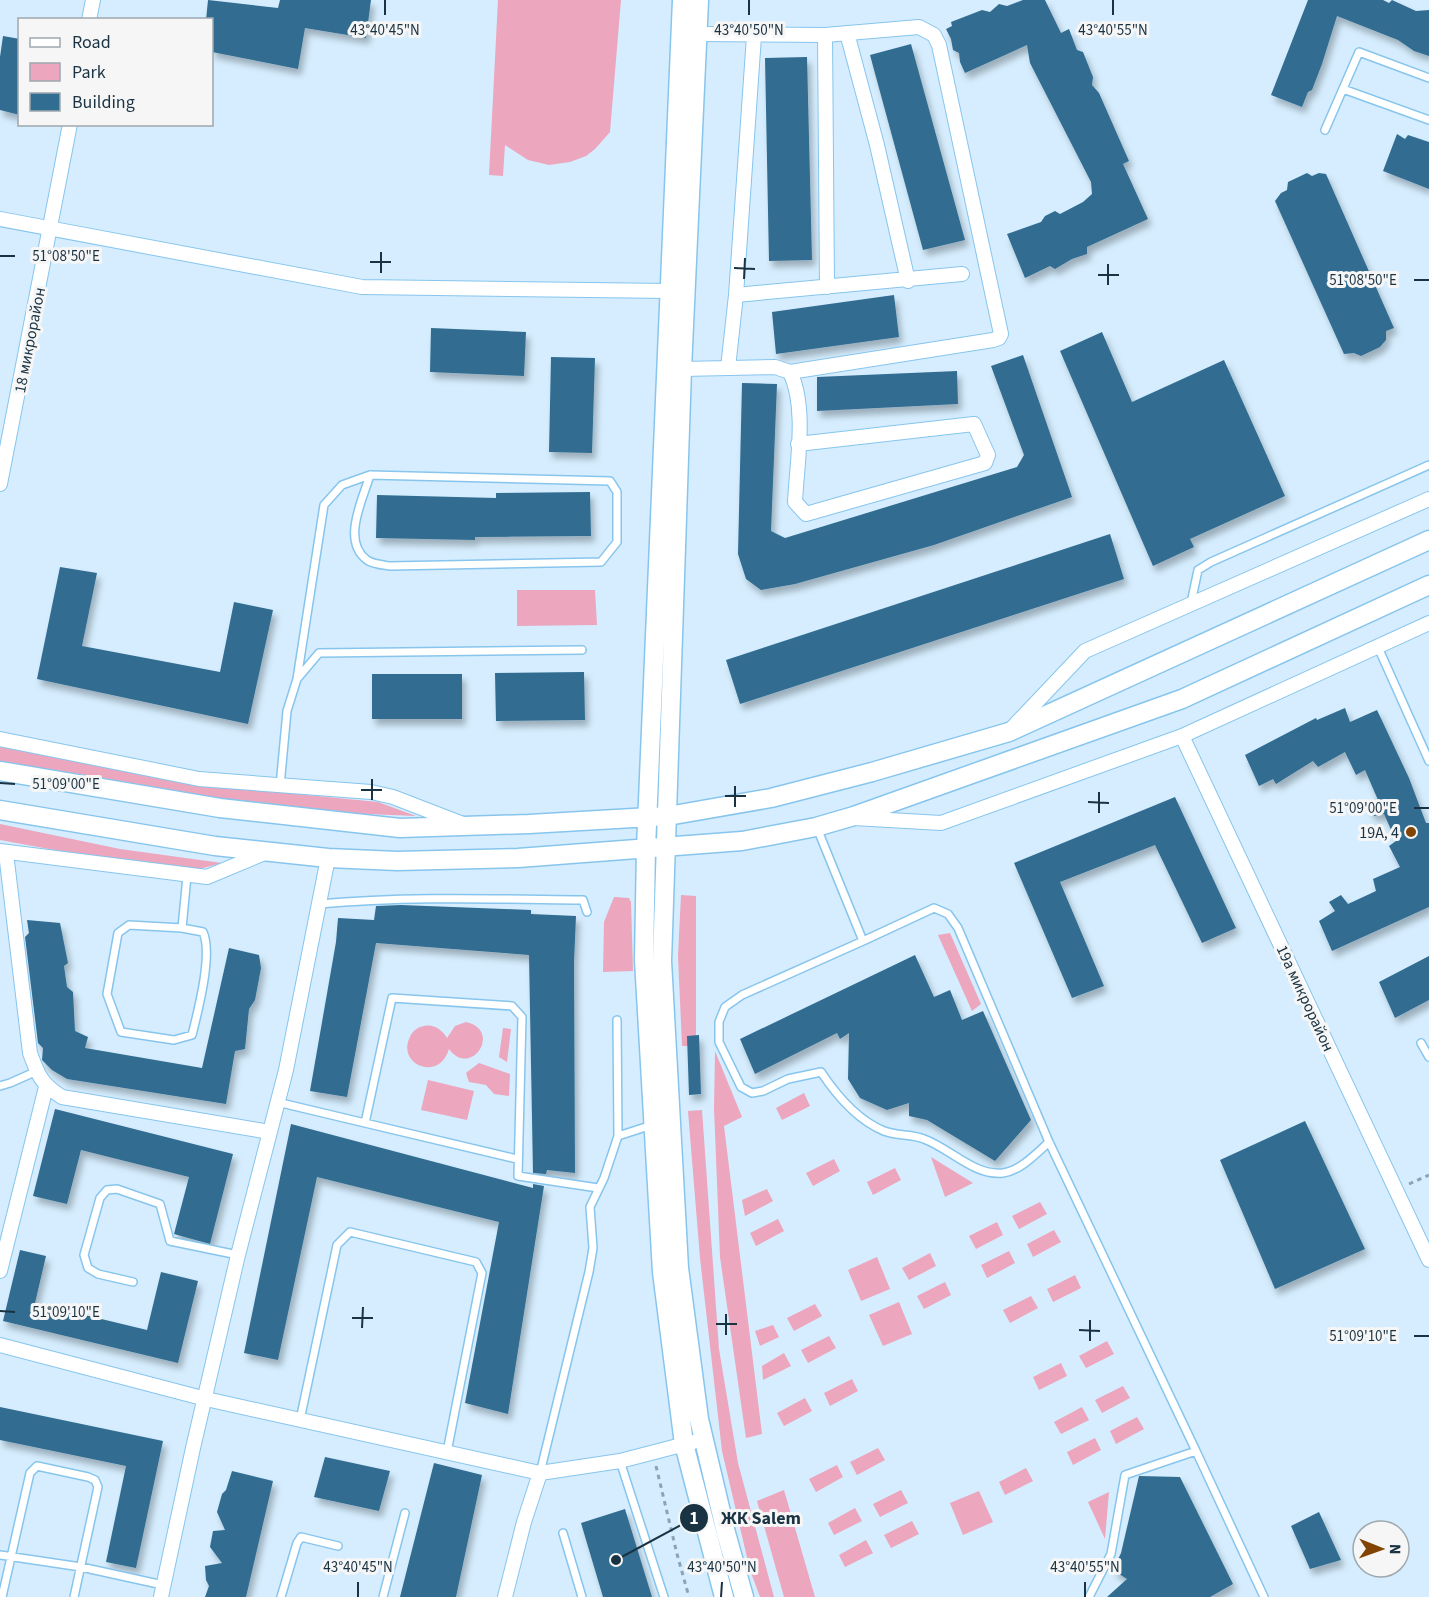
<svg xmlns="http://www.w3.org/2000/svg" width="1429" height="1597" viewBox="0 0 1429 1597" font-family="'Source Sans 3',sans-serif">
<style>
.green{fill:#eca6bd}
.building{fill:#306d91;filter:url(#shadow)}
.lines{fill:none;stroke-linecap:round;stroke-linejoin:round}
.lane-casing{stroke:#87c5ed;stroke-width:10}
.street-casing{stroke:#87c5ed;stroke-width:16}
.secondary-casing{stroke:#87c5ed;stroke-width:21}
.path{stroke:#8ba3b4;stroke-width:3;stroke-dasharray:4.5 4.5;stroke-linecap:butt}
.lane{stroke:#fff;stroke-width:7}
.street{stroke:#fff;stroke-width:14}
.secondary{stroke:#fff;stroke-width:18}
.ticks{fill:none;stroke:#1a3343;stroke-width:2}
.poi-dot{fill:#814402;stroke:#f6f6f6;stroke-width:2}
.labels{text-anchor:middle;stroke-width:6;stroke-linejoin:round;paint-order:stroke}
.street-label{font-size:16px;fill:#1a3343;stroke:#f6f6f6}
.poi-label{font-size:16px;fill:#1a3343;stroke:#f6f6f6;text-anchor:end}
.ticks-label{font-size:15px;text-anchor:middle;fill:#1a3343;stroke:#f6f6f6;stroke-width:6;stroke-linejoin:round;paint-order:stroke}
.leader{fill:none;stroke:#1a3343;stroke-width:2}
.callout-dot{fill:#1a3343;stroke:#f6f6f6;stroke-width:2}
.mark-label{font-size:18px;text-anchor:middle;font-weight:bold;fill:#fff}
.callout-label{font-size:18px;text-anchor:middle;font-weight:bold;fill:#1a3343;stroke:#f6f6f6;stroke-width:6;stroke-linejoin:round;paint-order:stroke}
</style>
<defs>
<filter id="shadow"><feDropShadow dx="3.5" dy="6" stdDeviation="3" flood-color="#0004"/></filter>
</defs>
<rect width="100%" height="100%" fill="#d5edfe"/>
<path class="green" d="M498 0H621L610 132 595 149 586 156 570 162 549 165 528 160 505 145 503 176 489 175Z
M517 590H595L597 625 517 626Z
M0 747 216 786 378 802 416 816 342 813 223 803 0 765Z
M0 824 120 849 222 863 192 871 87 856 0 840Z
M681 895 696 896V1046H682L678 956Z
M614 897 629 898 631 902 633 971 603 972 604 922Z
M950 933 981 1004 972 1011 938 935Z
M466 1022C503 1030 471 1079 449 1049 439 1083 396 1064 410 1037 412 1031 418 1027 424 1026 434 1024 442 1030 447 1038L455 1026Z
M503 1028 511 1029 507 1062 499 1057Z
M715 1051 742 1117 724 1126 762 1434 746 1438 720 1257 714 1108Z
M479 1063 510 1074 509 1096 494 1094 486 1085 469 1082 466 1073Z
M428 1080 474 1091 467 1120 421 1110Z
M804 1093 810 1106 782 1120 776 1108Z
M702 1110 719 1349 738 1463 774 1597H760L750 1570 722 1451 700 1258 688 1111Z
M931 1157 973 1183 945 1197Z
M834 1159 840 1171 813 1186 806 1173Z
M895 1168 901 1180 873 1195 867 1182Z
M767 1189 773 1201 745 1216 742 1200Z
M1040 1202 1047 1214 1019 1229 1012 1216Z
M778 1219 784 1231 756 1246 750 1233Z
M997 1222 1003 1235 976 1249 969 1236Z
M1054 1230 1061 1242 1033 1257 1027 1244Z
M1009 1251 1015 1263 987 1278 981 1265Z
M930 1253 936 1266 909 1280 902 1268Z
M877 1257 890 1289 861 1301 848 1270Z
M1075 1275 1081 1288 1053 1302 1047 1289Z
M945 1282 951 1295 924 1309 917 1296Z
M1031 1296 1038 1308 1010 1323 1003 1310Z
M899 1302 912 1334 883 1346 869 1315Z
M815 1304 822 1316 794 1331 787 1318Z
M773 1325 779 1337 760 1346 755 1331Z
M829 1336 836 1348 808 1363 801 1350Z
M1107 1341 1114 1354 1086 1368 1079 1356Z
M784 1353 791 1366 763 1380 762 1366Z
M1061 1363 1067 1376 1039 1390 1033 1377Z
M852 1379 858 1391 830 1406 824 1393Z
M1123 1386 1130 1398 1102 1413 1095 1400Z
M805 1398 812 1411 784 1426 777 1413Z
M1082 1407 1089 1420 1061 1434 1054 1422Z
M1137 1417 1144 1429 1116 1444 1110 1431Z
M1095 1438 1101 1450 1073 1465 1067 1452Z
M878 1448 885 1460 857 1475 850 1462Z
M837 1465 843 1477 816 1492 809 1479Z
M1026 1468 1033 1481 1005 1495 999 1482Z
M784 1490 815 1597H784L757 1501Z
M901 1490 908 1503 880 1517 873 1504Z
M979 1491 993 1522 963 1535 950 1503Z
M1109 1492 1105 1539 1088 1502Z
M855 1508 862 1521 834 1535 828 1523Z
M912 1521 919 1534 891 1548 884 1535Z
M866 1540 873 1553 845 1567 839 1555Z"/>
<path class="building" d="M208 0 278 8 280 0H371L366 38 305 28 298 69 212 52V20H206Z
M1023 0H1045L1061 33 1069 29 1077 50 1083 52 1093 77 1092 85 1099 93 1129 161 1123 164 1148 219 1087 247V254L1072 259 1055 269 1050 266 1025 278 1007 234 1041 222 1045 216 1055 211 1060 214 1083 202 1092 194 1091 182 1030 63 1027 45 965 73 960 62 959 53 953 50 951 39 946 29 952 26 951 22 982 10 990 12 999 4 1007 6Z
M1308 0H1383L1389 3 1392 0 1416 11 1429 10V56L1414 51 1398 40 1337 16 1322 64 1312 90 1308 92 1302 107 1271 95Z
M3 36 20 39V115L0 110V57Z
M911 44 965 240 923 250 870 55Z
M807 57 812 260 769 261 765 58Z
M1397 134 1405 139 1408 135 1429 142V189L1383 171Z
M1307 173 1312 176 1319 173 1326 174 1394 328 1386 331V340L1380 347 1361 356 1354 353 1344 354 1275 201 1281 193 1287 190 1288 182Z
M894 295 899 337 776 354 772 312Z
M431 328 526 332 524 376 430 372Z
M1102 332 1132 402 1224 360 1285 496 1190 539 1194 547 1153 566 1060 351Z
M1023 355 1072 497 934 545 795 584 761 590 746 579 738 554 742 383 777 384 771 531 785 538 1017 467 1024 455 991 366Z
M551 357 595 358 592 453 549 452Z
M957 371 958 404 817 411V377Z
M590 492 591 536 475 537V540L376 538 377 495 496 498V493Z
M1110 534 1124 579 740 704 726 660Z
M60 567 97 573 82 646 220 672 234 602 273 610 248 724 37 679Z
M584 672 585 720 496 721 495 673Z
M372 674H462V719H372Z
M1345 708 1350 722 1377 710 1409 778 1426 823H1429V907L1332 951 1319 921 1335 911 1329 902 1341 895 1348 904 1376 891 1373 879 1400 867 1389 846 1396 841 1384 814 1374 816 1367 805 1378 800 1365 770 1356 775 1345 752 1318 767 1313 761 1276 784 1273 779 1259 786 1245 755 1316 718 1317 720Z
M1175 797 1236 928 1202 943 1155 845 1060 882 1104 986 1072 998 1014 863Z
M401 905 531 910V914L576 916 574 962 575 1173 547 1170 546 1174 533 1173 529 955 376 943 347 1097 310 1091 336 942 338 918 374 920 376 906Z
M27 920 60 923 68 963 64 966 67 987 73 992 75 1031 88 1037 85 1048 202 1068 229 948 259 955 261 968 255 1000 249 1009 245 1049 235 1051 226 1104 67 1079 52 1070 42 1060 43 1048 38 1043 25 937 29 933Z
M915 955 934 997 950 990 962 1020 983 1011 1031 1120 995 1161 927 1120 909 1116V1103L887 1110 860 1098 848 1079 849 1033 840 1039 837 1033 755 1074 740 1039Z
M1429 956V1000L1395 1018 1379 982Z
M699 1035 701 1094 689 1095 687 1036Z
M55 1109 233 1154 210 1244 174 1234 189 1177 81 1150 67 1204 33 1196Z
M1305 1121 1365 1249 1275 1289 1220 1160Z
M291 1124 533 1188V1184L544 1186 508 1414 465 1403 499 1222 317 1177 278 1360 244 1353Z
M20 1250 46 1256 35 1303 147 1330 161 1272 198 1281 178 1363 3 1321Z
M0 1407 163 1441 136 1568 106 1562 126 1466 0 1440Z
M325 1457 390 1471 379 1511 314 1497Z
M434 1463 482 1475 456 1597H400Z
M232 1471 273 1481 246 1597H205L209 1586 206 1580 205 1566 222 1563 210 1547 213 1531 225 1530 217 1512 222 1494 226 1490Z
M1139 1476 1180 1477 1233 1584 1210 1597H1107L1127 1579 1113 1570 1121 1553Z
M625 1509 652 1597H603L581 1523Z
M1319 1512 1341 1560 1310 1569 1291 1526Z"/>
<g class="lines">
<g class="lane-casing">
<path id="lane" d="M1343 89 1429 120
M1325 130 1359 52 1429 78
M1191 603 1198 570 1211 562 1429 465
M1377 645 1429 761
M297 679 324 505 342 485 370 475 610 481 617 492V542L601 562 390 566C383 565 372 564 367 560 341 541 363 499 370 475
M280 786 287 711 297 679 319 653 582 650
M817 828 863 941 742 995 725 1007 719 1022V1042L741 1087 752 1093 763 1091 788 1079 821 1072C837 1096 857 1120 884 1131 897 1136 912 1134 924 1139 951 1149 974 1176 1003 1173 1020 1171 1037 1153 1049 1142
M319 904C407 896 495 899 583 900L587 912
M182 928 129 925 118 933 107 994 121 1032 174 1040 192 1035C198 1011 213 954 203 932L182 928 187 876
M863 941 934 908 948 914 958 928 1049 1142 1196 1451
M617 1020 618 1136
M1421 1043 1429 1057
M0 1086 10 1083 37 1071
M277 1102 365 1123 392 998 512 1006 522 1017 518 1176 598 1188
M365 1123 517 1159
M133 1282 98 1274 88 1268 84 1255 100 1198 107 1190 117 1189 160 1204 170 1241 238 1255
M300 1420 337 1245 350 1232 476 1262 482 1273 447 1452
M620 1461 664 1597
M540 1473 589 1272 593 1248 590 1207 604 1178 618 1136 652 1125
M563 1533 582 1597
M0 1555 81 1567 163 1585
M2 1597 30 1473 37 1466 88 1477 95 1480 98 1487 74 1597
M281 1597 297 1543 301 1537 338 1546
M383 1597 405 1513
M1089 1597 1111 1554 1125 1475 1196 1451 1264 1597"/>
</g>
<g class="street-casing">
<path id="street" d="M89 20 93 0
M847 33 877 145 908 281
M825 35 827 287
M754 36 736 295 962 274
M0 219 362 287 669 291
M728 368 736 295
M682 369 775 367 790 372 993 340 999 338 1001 334 939 45 934 35 919 27 825 35 697 34
M790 372C807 407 797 462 795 502L806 514 985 463 988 455 974 424 798 444
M0 484 70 124
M1013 727 1085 651 1429 499
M1182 736 1429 1260
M0 739 199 779 371 792 393 797 463 824
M854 818 941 823 1182 736 1429 623
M0 851 207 877 267 852
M6 853 30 1053C38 1075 41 1084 62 1097L270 1132
M0 1271 46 1087
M0 1345 206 1399 540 1473
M161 1597 193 1448 238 1255 286 1070 328 858
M505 1597 524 1522 540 1473 620 1461 693 1442"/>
</g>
<g class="secondary-casing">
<path id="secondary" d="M682 0 646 848 644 960 662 1272 684 1444 724 1597
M699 0 682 369 662 961 679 1268 699 1419 726 1533 744 1597
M0 771 220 808 400 828 529 824 668 816 771 798 872 772 1009 732 1429 540
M0 810 215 846 328 858 397 861 518 858 742 841 816 827 854 816 1182 699 1429 585"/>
</g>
<path class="path" d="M1409 1184 1429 1175
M656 1466 677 1554 689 1597"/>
<use href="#lane" class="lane"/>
<use href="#street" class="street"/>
<use href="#secondary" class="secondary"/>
</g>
<path class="ticks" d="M385 15V0M749 15V0M1113 15V0M0 256H15M370 262H391M734 268 755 269M381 273V252M1098 275H1119M744 279 745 258M1414 280H1429M1108 285V264M0 783 15 784M361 790H382M725 796H746M372 800V779M1088 802 1109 803M735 807V786M1414 808H1429M1099 813V792M0 1311 15 1312M352 1318H373M716 1324H737M362 1328 363 1307M1079 1330 1100 1331M726 1335V1314M1414 1336H1429M1090 1341V1320M358 1597V1582M721 1597 722 1582M1085 1597V1582"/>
<circle class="poi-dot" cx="1411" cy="832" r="6"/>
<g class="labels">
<g class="street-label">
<text transform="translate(29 340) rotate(-79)" y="6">18 микрорайон</text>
<text transform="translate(1306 998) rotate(65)" y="6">19а микрорайон</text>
</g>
<g class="poi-label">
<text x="1399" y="838">19А, 4</text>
</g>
</g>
<g class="ticks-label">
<text x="385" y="35">43°40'45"N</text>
<text x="749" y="35">43°40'50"N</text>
<text x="1113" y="35">43°40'55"N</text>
<text x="66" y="261">51°08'50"E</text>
<text x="1363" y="285">51°08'50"E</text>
<text x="66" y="789">51°09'00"E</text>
<text x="1363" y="813">51°09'00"E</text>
<text x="66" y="1317">51°09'10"E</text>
<text x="1363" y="1341">51°09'10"E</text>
<text x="358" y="1572">43°40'45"N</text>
<text x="722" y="1572">43°40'50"N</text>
<text x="1085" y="1572">43°40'55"N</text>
</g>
<path class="leader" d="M616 1560L694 1518"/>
<g class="callout-dot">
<circle cx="616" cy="1560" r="6"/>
<circle cx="694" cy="1518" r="15"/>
</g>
<g class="mark-label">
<text x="694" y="1524">1</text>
</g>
<g class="callout-label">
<text x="761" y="1524">ЖК Salem</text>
</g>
<rect x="18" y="18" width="195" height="108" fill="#f6f6f6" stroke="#9ea8ae" stroke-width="1.5"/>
<rect x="30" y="38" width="30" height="9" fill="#ffffff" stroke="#9ea8ae" stroke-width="1.5"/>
<text x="72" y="48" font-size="18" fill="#1a3343">Road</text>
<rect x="30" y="63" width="30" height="18" fill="#eca6bd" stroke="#9ea8ae" stroke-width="1.5"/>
<text x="72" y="78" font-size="18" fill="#1a3343">Park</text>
<rect x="30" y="93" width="30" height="18" fill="#306d91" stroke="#9ea8ae" stroke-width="1.5"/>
<text x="72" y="108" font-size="18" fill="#1a3343">Building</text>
<g transform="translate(1381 1549) rotate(91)"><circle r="28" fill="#f6f6f6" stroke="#9ea8ae" stroke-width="1.5"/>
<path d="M0-4.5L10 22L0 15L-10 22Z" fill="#814402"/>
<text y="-9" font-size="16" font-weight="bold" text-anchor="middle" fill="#1a3343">N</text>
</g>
</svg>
